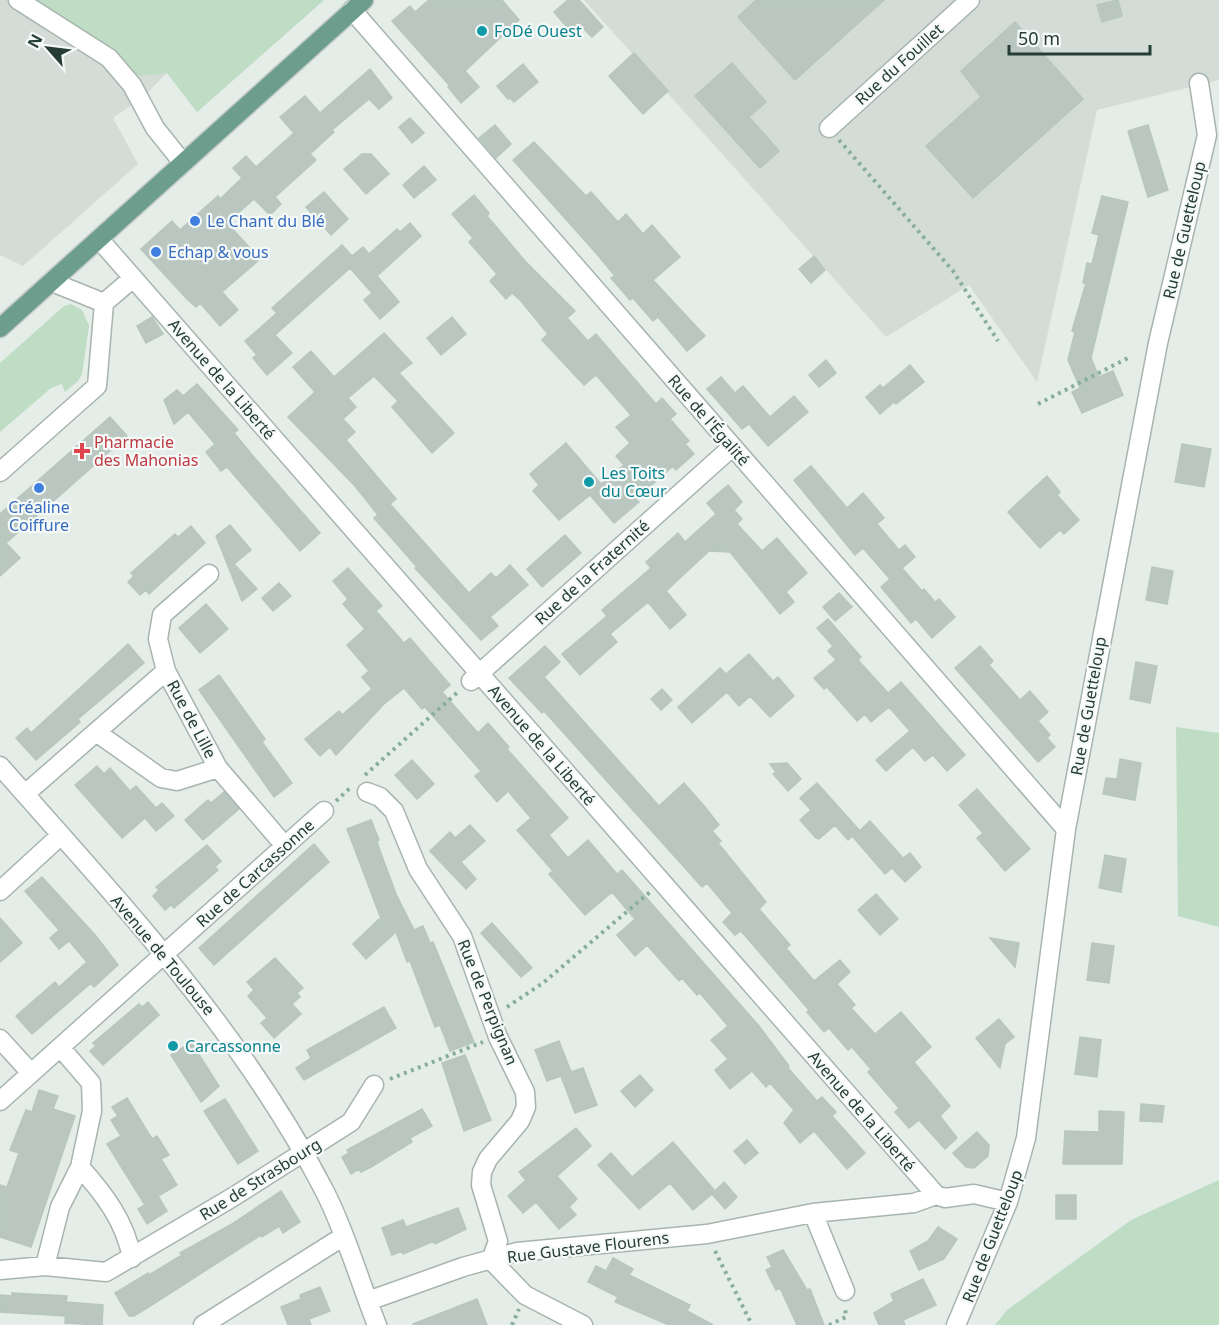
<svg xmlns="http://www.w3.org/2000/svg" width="1219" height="1325" viewBox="0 0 1219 1325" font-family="'Noto Sans',sans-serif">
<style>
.built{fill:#d3dcd7}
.green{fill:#bfdcc4}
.building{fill:#bac7c1;stroke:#b7c6be;stroke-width:1.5}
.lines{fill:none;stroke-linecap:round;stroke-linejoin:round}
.minor-casing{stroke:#a7b5ae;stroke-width:21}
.major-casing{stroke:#c2c9c6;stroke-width:21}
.path{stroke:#88ad9e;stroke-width:4;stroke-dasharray:3 4.5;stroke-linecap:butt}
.minor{stroke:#fff;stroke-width:18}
.major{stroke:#6d9e8d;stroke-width:18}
.culture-dot{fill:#0f9aa8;stroke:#f5f9f7;stroke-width:2}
.shop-dot{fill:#3f7fe0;stroke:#f5f9f7;stroke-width:2}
.health-dot{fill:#e0444e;stroke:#f5f9f7;stroke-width:2}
.labels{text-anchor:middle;stroke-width:4.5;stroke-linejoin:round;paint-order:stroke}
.culture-label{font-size:16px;fill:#0d838f;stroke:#f5f9f7;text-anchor:start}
.street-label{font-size:16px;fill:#253d34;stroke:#f5f9f7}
.shop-label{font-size:16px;fill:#366cbe;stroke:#f5f9f7;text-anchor:start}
.health-label{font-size:16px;fill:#be3a42;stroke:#f5f9f7;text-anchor:start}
</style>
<rect width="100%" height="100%" fill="#e4ede8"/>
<path class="built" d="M0 0H324L197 112 167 73 141 99 113 118 138 164 23 266 0 255Z
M584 0H1219V80L1097 110 1037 382 969 285 886 337Z"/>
<path class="green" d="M14 0H324L197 112 167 73 140 76 73 39Z
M71 304 82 310 89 326 82 374 78 381 65 392 62 384 51 388 0 432V363L64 306Z
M1176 727 1219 733V927L1178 916Z
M1219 1180V1325H995L1007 1310 1131 1220Z"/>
<path class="building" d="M429 0H502L519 20 465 71 479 87 461 103 448 87 450 86 392 21 410 6 415 12Z
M568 0H579L603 27 592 37 580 25 572 33 554 12Z
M756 0H884L795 80 738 17Z
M1118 0 1122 16 1102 22 1097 5Z
M1015 22 1083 99 973 198 926 146 981 97 961 71Z
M634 53 668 91 643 114 609 76Z
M732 63 766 102 749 117 779 151 760 168 695 96Z
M523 64 538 82 514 102 510 98 508 99 497 86Z
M370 69 392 98 379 109 369 99 332 130 334 132 310 154 316 160 275 197 281 204 270 215 254 199 227 223 260 259 222 292 238 310 220 326 200 303 196 307 187 299 141 249 172 221 180 230 218 196 220 199 242 178 233 168 246 156 256 167 294 133 280 117 305 96 320 113Z
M410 118 424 133 412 143 399 127Z
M495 125 511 144 496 158 479 138Z
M1148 125 1168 190 1148 197 1128 131Z
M534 142 586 196 591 192 618 222 626 214 643 234 652 225 680 257 653 280 705 336 687 351 658 317 653 321 633 298 630 300 611 278 615 276 596 253 513 160Z
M362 154H371L389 174 366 194 344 169Z
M424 166 436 180 414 198 403 185Z
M324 192 348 219 331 235 306 207Z
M474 195 489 213 487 216 525 261 575 311 567 318 578 330 588 341 596 334 656 404 662 398 676 414 670 419 689 441 685 444 694 454 676 470 673 466 636 499 639 502 614 523 590 495 559 520 533 491 539 485 530 474 566 443 601 484 624 465 616 456 630 443 616 427 631 415 596 375 584 385 542 340 548 334 521 301 512 293 506 299 490 281 497 274 469 242 473 238 452 214Z
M1102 196 1128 202 1091 358 1099 377 1113 371 1123 395 1082 413 1072 392 1080 388 1068 360 1075 332 1072 331 1086 283H1083L1087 263 1092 264 1099 235 1092 233Z
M410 223 421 236 377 276 399 302 380 319 364 300 372 293 350 268 275 335 292 353 267 375 253 358 257 355 245 341 277 313 272 308 342 245 352 256 363 247 369 254 397 229 400 232Z
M814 256 825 270 811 283 799 269Z
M152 317 163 334 146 343 137 326Z
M452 317 466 334 441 355 427 338Z
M384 333 412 363 399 373 454 433 432 453 392 407 398 401 374 376 348 398 356 407 343 419 355 432 346 440 396 499 390 504 469 593 491 573 496 578 510 565 528 585 490 617 498 626 481 640 415 568 417 567 374 518 378 515 355 486 288 417 315 392 293 367 311 351 334 377Z
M826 360 836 373 819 387 809 375Z
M910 365 924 382 896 404 894 402 880 414 866 397 880 385 883 388Z
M721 377 735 393 743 386 770 417 794 396 808 412 768 446 749 424 742 429 707 389Z
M197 384 238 430 234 433 253 456 320 533 300 551 227 467 221 471 206 452 215 444 188 412 174 424 164 400 177 390 183 396Z
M110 417 127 436 6 543 20 558 0 576V514Z
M1182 444 1211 449 1204 487 1175 482Z
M811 466 847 508 863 493 884 518 877 524 899 550 905 545 915 557 902 568 922 591 924 589 935 602 939 599 955 617 932 638 916 619 911 623 881 587 890 579 863 548 855 555 794 480Z
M1047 476 1060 492 1057 495 1079 520 1064 534 1060 530 1040 548 1008 512Z
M728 485 742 502 734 510 742 519 737 524 762 551 777 538 807 573 786 592 794 602 780 614 730 552 709 551 666 591 686 615 670 629 648 602 610 634 617 642 580 675 562 654 607 616 602 610 651 568 646 562 678 533 685 542 716 514 707 503Z
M230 525 251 550 234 564 257 589 242 601 216 536Z
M191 526 205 543 149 594 146 590 140 595 128 582 134 576 131 573 175 534 178 537Z
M565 535 581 553 542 587 527 569Z
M1152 567 1173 571 1167 604 1146 600Z
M348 568 382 606 376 611 404 643 410 638 450 685 442 692 478 733 488 723 509 747 507 749 568 818 549 835 568 858 588 840 617 874 622 870 759 1026 789 1066 788 1068 817 1101 822 1097 836 1112 832 1116 865 1153 847 1169 814 1131 800 1143 784 1123 794 1110 770 1083 766 1087 752 1071 730 1089 715 1070 728 1059 711 1040 728 1026 700 993 697 995 682 978 679 981 647 945 635 956 617 935 635 919 612 892 585 915 549 874 553 871 517 830 531 818 508 791 497 802 475 776 481 771 425 707 422 709 404 688 384 704 336 755 330 747 320 756 305 739 339 711 342 715 372 689 362 677 369 671 347 645 365 629 343 604 348 599 333 581Z
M279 583 291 596 273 611 262 598Z
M839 593 852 607 835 621 823 607Z
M206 604 228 629 200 653 179 628Z
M828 619 861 657 858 660 888 693 901 682 965 755 947 771 933 755 925 761 913 747 886 771 876 760 910 731 889 707 871 722 865 714 857 721 827 687 824 689 814 678 836 660 828 651 833 646 817 628Z
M128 644 144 663 78 719 80 722 36 760 16 738 27 728 31 733Z
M545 646 560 662 544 677 659 806 684 783 705 807 719 825 712 831 721 841 718 843 766 902 759 909 790 945 786 948 814 981 840 960 850 972 837 984 855 1005 851 1008 875 1034 901 1012 931 1047 914 1062 950 1106 940 1116 957 1138 945 1149 919 1120 909 1128 895 1112 899 1108 868 1072 871 1069 852 1047 848 1050 829 1028 824 1032 807 1012 809 1010 741 931 735 935 723 922 732 913 707 883 702 887 544 711 542 713 509 678Z
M980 646 993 661 989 665 1020 700 1030 691 1048 712 1038 721 1050 735 1047 738 1055 747 1038 762 955 668Z
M749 654 773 681 778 677 794 696 770 717 750 696 739 706 727 692 692 723 678 707 720 668 726 674Z
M1136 662 1157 666 1150 703 1130 699Z
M219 675 265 739 262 742 292 783 274 797 199 690Z
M662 689 672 700 661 710 651 699Z
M1120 759 1141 763 1135 800 1103 794 1106 778 1117 779Z
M412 760 434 784 417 799 395 775Z
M787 763 801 779 788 791 773 774 776 772 770 764Z
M97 766 104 774 110 768 130 791 136 786 156 808 162 803 174 816 156 831 145 818 122 838 75 785Z
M817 783 859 830 848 840 835 825 819 839 816 838 800 820 811 810 800 798Z
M977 789 1030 849 1005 871 977 838 983 833 959 805Z
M224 792 239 809 203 840 185 820 208 800 211 803Z
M371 820 379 840 377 841 379 848 396 894 414 930 423 926 430 943 433 942 474 1042 450 1051 440 1025 435 1027 410 961 407 962 396 932 366 959 353 944 379 919 383 924 347 829Z
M870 821 903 858 910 853 921 867 905 882 892 868 885 874 853 837Z
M470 825 485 841 461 862 476 879 466 889 430 851 450 832 455 838Z
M314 844 329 862 214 965 199 948Z
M207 845 221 861 215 867 218 870 174 908 171 905 165 910 153 896 159 890 156 887Z
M1105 855 1126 859 1121 892 1099 888Z
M42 877 96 936 118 965 94 987 91 983 32 1034 16 1016 55 982 59 987 87 962 69 941 59 949 50 938 59 930 25 891Z
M876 894 898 919 880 935 858 910Z
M0 918 22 943 0 962Z
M492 923 532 968 521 977 481 933Z
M990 938 1019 943 1015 967Z
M1092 943 1114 946 1109 983 1087 980Z
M275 958 303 988 297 993 300 997 292 1004 301 1014 274 1038 261 1023 267 1018 248 996 254 990 247 982Z
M148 1002 159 1015 103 1065 90 1051 96 1046 93 1043 139 1004 142 1007Z
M384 1007 396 1028 304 1080 296 1068 311 1058 307 1050Z
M999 1019 1014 1037 1005 1044 1000 1068 976 1038Z
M1080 1037 1101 1040 1097 1077 1075 1074Z
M559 1041 571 1072 583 1068 597 1105 575 1113 561 1076 547 1081 535 1050Z
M191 1042 219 1086 201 1102 171 1055Z
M465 1055 491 1120 464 1131 442 1063Z
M640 1075 653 1090 635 1107 621 1091Z
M39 1090 58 1096 53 1109 75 1116 31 1247 0 1237V1185L7 1187 19 1153 10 1150 26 1110 32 1112Z
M127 1098 152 1139 157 1136 169 1155 161 1159 177 1185 158 1196 167 1211 147 1224 138 1209 145 1205 107 1144 121 1136 111 1120 118 1116 112 1107Z
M225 1099 258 1151 238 1164 204 1111Z
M1141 1104 1164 1106 1162 1122 1140 1121Z
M422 1109 432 1126 410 1138 412 1142 371 1167 361 1172 359 1169 351 1174 342 1157 349 1153 347 1150Z
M1099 1111 1124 1112 1122 1164H1063L1065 1131 1099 1132Z
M576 1128 591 1146 557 1176 577 1199 569 1207 576 1215 559 1229 536 1202 523 1213 508 1196 526 1180 519 1172Z
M977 1132 989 1145 988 1156 974 1168 966 1167 953 1153Z
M747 1140 758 1153 745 1164 734 1151Z
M673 1142 715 1191 724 1182 737 1197 725 1209 712 1194 693 1210 670 1183 639 1209 598 1165 611 1153 632 1177Z
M281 1191 300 1222 283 1233 279 1226 262 1237 261 1235 147 1308 134 1316H129L115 1293 148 1273 149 1275 182 1255 180 1253 232 1224Z
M1056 1195H1076V1219H1056Z
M458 1208 466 1229 435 1244 434 1241 403 1254 402 1251 392 1255 382 1228 403 1220 406 1227Z
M938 1227 957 1239 944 1259 919 1270 910 1251 928 1241Z
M783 1250 807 1290 810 1289 824 1325H797L780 1288 776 1290 766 1270 772 1267 767 1257Z
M613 1258 633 1269 629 1275 690 1305 687 1311 713 1325H669L615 1302 618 1297 588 1282 596 1266 606 1271Z
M923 1279 936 1305 903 1320 905 1325H879L874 1313 894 1301 891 1294Z
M320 1287 330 1311 309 1319 311 1325H288L281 1307 301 1299 300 1295Z
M12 1293 67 1296 66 1302 103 1305 102 1325 65 1323 66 1308 65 1316 0 1312V1295L12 1296Z
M477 1299 487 1325H413V1324Z"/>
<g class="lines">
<g class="minor-casing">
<path id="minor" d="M18 0 109 58 132 85 155 128 183 163
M352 10 1066 829
M829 128 970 0
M99 239 936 1195 945 1198 974 1194 1008 1202
M52 282 104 303
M0 472 97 386 104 303 133 278
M209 574 162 615 158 639 166 671 218 768 285 846
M471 681 732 447
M96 732 161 778 177 781 218 768
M0 766C118 900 241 1030 324 1190 346 1233 359 1280 377 1325
M367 792 380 797 394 811 418 869 462 936 498 1037 525 1092 526 1107 520 1121 488 1159 482 1172 481 1185 498 1241 491 1260 525 1295 583 1325
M25 794 166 671
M0 891 61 835
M0 1039 31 1073
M0 1101 324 811
M80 1167C104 1194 125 1221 132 1258
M813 1213 845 1291
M45 1266 60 1207 80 1167 92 1111 91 1083 60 1047
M0 1270 45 1266 106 1272 233 1197 351 1122 374 1085
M368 1301 463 1267 517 1252 707 1234 813 1213 914 1203 936 1195
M203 1325 344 1236
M956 1325 1008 1202 1026 1138 1066 829 1158 343 1207 135 1199 83"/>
</g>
<g class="major-casing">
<path id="major" d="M0 328 364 0"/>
</g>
<path class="path" d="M839 140 953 271 998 341
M1038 404 1128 358
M365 775 458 692
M336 801 350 788
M507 1007 543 983 650 892
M390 1079 483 1042
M715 1251 752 1325
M512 1325 519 1309
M829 1325 846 1317 845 1306"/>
<use href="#minor" class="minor"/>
<use href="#major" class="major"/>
</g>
<g class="culture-dot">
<circle cx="482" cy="31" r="6"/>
<circle cx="589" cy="482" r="6"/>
<circle cx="173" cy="1046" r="6"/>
</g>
<g class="shop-dot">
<circle cx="195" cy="221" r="6"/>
<circle cx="156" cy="252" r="6"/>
<circle cx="39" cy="488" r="6"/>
</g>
<path class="health-dot" d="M79 442h6v6h6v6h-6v6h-6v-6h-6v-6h6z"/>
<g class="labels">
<g class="culture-label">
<text x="494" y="37">FoDé Ouest</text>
<text x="601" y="479">Les Toits<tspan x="601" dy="18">du Cœur</tspan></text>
<text x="185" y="1052">Carcassonne</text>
</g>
<g class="street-label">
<text transform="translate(899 64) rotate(-42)" y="6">Rue du Fouillet</text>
<text transform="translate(1184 230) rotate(-77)" y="6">Rue de Guetteloup</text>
<text transform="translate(222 379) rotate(49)" y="6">Avenue de la Liberté</text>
<text transform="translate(709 420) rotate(49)" y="6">Rue de l'Égalité</text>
<text transform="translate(592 572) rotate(-42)" y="6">Rue de la Fraternité</text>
<text transform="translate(1088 706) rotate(-80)" y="6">Rue de Guetteloup</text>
<text transform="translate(192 719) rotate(62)" y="6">Rue de Lille</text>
<text transform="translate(542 745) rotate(49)" y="6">Avenue de la Liberté</text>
<text transform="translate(255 873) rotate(-42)" y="6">Rue de Carcassonne</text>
<text transform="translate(163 955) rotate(50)" y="6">Avenue de Toulouse</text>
<text transform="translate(488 1002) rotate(68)" y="6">Rue de Perpignan</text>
<text transform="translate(862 1111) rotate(49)" y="6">Avenue de la Liberté</text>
<text transform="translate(260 1179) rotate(-32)" y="6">Rue de Strasbourg</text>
<text transform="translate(992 1236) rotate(-69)" y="6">Rue de Guetteloup</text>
<text transform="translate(588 1247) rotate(-7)" y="6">Rue Gustave Flourens</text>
</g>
<g class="shop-label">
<text x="207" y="227">Le Chant du Blé</text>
<text x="168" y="258">Echap &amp; vous</text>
<text x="39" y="513" text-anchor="middle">Créaline<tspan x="39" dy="18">Coiffure</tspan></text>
</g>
<g class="health-label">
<text x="94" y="448">Pharmacie<tspan x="94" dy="18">des Mahonias</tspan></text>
</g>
</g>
<g transform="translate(48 48) rotate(298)" stroke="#f5f9f7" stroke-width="4.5" paint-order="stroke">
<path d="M0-4.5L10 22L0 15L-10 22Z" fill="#253d34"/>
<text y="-9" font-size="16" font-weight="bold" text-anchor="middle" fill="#253d34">N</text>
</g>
<path d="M1009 45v9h141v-9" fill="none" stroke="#253d34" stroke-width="3"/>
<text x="1018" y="45" font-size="18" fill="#253d34" stroke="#f5f9f7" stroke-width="4.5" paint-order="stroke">50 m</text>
</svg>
